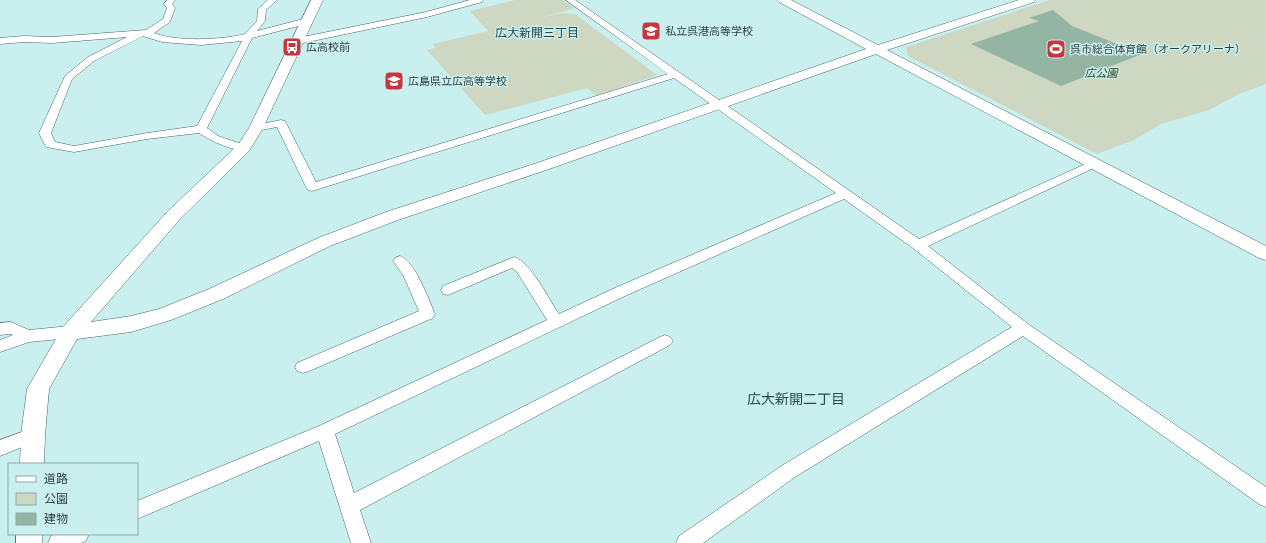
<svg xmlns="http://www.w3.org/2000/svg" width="1266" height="543" viewBox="0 0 1266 543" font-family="'Libre Baskerville','Noto Sans JP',serif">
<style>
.green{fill:#cdd7c1}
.building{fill:#95b5a4}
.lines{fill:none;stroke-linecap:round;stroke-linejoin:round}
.street-casing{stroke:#466;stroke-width:1}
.secondary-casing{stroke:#466;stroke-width:1}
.street{fill:#fff;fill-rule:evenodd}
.secondary{fill:#fff;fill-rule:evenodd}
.labels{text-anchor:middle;stroke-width:3;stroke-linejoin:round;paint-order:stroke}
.far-poi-label{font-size:11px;fill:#303f3f;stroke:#c9efef;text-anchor:start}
.far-park-label{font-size:11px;font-style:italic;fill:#2c3d0f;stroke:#c9efef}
.far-neighbourhood-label{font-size:12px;fill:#284a4a;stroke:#c9efef}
.neighbourhood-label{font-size:14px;fill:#284a4a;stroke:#c9efef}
</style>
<rect width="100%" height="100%" fill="#c9efef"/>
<path class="green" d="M515 0H563L575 8 539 18 562 13 575 14 657 75 597 96 587 88 485 115 427 50 435 48 433 44 488 31 470 11Z
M1050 0H1266V84L1239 94 1209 110 1161 124 1134 140 1097 154 908 56 906 47Z"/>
<path class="building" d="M1053 10 1072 26 1142 54 1061 86 971 44 1039 21 1029 18Z"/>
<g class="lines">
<g class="street-casing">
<path id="street" d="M167 0H175L172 4 175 8 170 22 154 33C176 42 222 40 245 34L257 21 258 9 268 0H277L266 10 265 21 257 31 307 18 311 21 310 23 252 38 207 128 218 136 248 146 250 148 248 150C236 153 209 140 199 133L147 139 74 152 46 147 39 133 65 76 88 57 127 37 52 43 24 42 0 44V38L24 36 52 37 146 30 163 19 167 8 164 4ZM143 36 162 42 201 45 242 41 197 126 147 133 74 146 55 142 51 133 72 79 94 61Z
M470 0H483L482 2 427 17 298 44 293 41 298 38 426 12Z
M566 0H575L919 239 1090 162H1098L1100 164 1098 166 928 246 1028 324 1266 487V507L1259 504 1023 336 795 477 703 543H676L679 536 783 465 1012 327 913 248 844 199 627 295 335 434 354 493 660 337 665 335 670 337 673 341 670 345 360 510 371 543H351L319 441 137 519V501L319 426 547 320 517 272 512 268 448 295 443 294 441 290 443 286 514 257C531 262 549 300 559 314L617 287 836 193 674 78 312 191 308 190 306 187 277 127 256 131 251 128 252 126 281 120 285 121 316 182 668 74Z
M400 256C415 261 429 300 435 314L433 318 309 371 303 373 297 371 295 367 297 363 419 311 403 275 393 261 395 258Z
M11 322 29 330 70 326 75 328 78 332 75 336 70 338 29 342 0 352V340L13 335 9 334 0 335V323Z
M33 428 39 430 42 435 39 440 0 456V440Z
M56 534H89L86 541 81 543H48L51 536Z"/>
</g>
<g class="secondary-casing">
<path id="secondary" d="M311 0H323L263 128 249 151 180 219 91 322 131 316 159 309 209 289 318 238 386 212 537 163 866 49 779 2 777 0H791L878 45 1019 0H1036L1034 2 887 50 1266 246V260L1259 258 876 54 549 169 398 220 330 246 223 299 171 320 131 332 77 339 49 389 45 435 44 464H20L21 435 27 389 63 327 168 211 238 145 249 128Z
M16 534H42V543H16Z"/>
</g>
<use href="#street" class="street"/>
<use href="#secondary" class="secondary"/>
</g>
<defs>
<g id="school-square" transform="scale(1)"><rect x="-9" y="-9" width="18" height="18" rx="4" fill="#c6363f" stroke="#c9efef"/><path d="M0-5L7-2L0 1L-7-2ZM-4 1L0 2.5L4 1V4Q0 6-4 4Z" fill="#fff"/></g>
<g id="bus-square" transform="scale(1)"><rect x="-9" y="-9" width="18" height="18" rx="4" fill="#c6363f" stroke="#c9efef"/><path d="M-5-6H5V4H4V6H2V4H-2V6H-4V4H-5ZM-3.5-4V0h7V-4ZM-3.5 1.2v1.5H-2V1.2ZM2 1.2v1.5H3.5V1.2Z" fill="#fff"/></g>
<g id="stadium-square" transform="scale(1)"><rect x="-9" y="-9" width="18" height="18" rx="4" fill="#c6363f" stroke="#c9efef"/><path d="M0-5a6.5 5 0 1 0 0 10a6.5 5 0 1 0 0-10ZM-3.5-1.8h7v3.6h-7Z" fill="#fff"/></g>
</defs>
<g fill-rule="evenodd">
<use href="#school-square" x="651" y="31"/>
<use href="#bus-square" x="292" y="47"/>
<use href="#stadium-square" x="1056" y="49"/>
<use href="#school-square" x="394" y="81"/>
</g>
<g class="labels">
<g class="far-poi-label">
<text x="665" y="35">私立呉港高等学校</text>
<text x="306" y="51">広高校前</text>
<text x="1070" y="53">呉市総合体育館（オークアリーナ）</text>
<text x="408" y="85">広島県立広高等学校</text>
</g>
<g class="far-park-label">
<text x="1101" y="77">広公園</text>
</g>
<g class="far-neighbourhood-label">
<text x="537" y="37">広大新開三丁目</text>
</g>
<g class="neighbourhood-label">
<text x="796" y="404">広大新開二丁目</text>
</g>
</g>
<rect x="8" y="463" width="130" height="72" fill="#c9efef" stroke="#8ca9a9"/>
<rect x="16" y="476" width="20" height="6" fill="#ffffff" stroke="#8ca9a9"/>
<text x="44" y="483" font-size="12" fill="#303f3f">道路</text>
<rect x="16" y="493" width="20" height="12" fill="#cdd7c1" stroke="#8ca9a9"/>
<text x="44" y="503" font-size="12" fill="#303f3f">公園</text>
<rect x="16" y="513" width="20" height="12" fill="#95b5a4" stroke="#8ca9a9"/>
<text x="44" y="523" font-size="12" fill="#303f3f">建物</text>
</svg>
